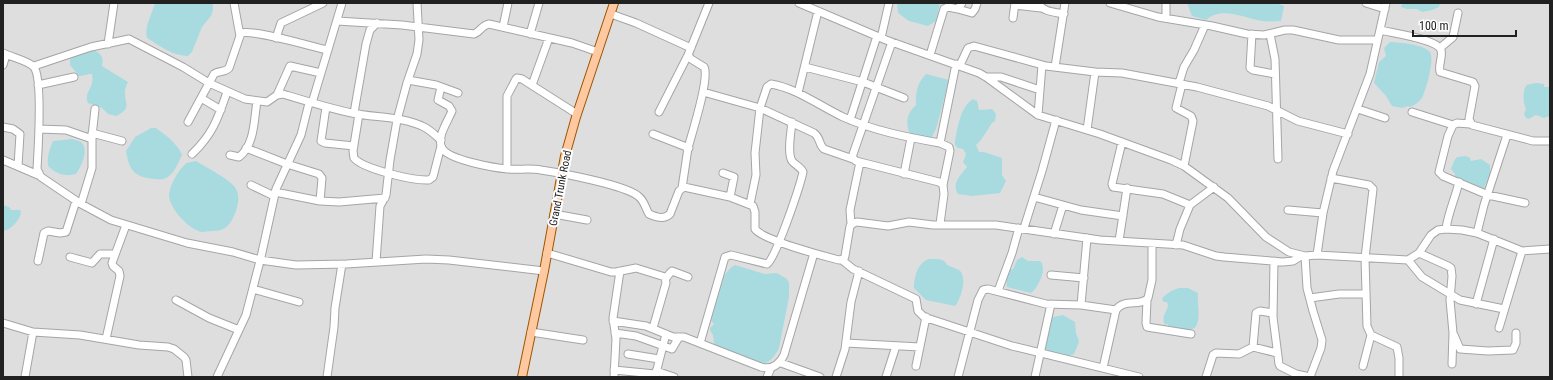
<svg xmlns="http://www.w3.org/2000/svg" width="1553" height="380" viewBox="0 0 1553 380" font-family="'Roboto Condensed',sans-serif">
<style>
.residential{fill:#dfdede}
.water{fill:#a7dbe0}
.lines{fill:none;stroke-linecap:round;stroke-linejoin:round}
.minor-casing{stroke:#a5a5a5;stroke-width:9}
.major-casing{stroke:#9e5500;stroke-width:10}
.minor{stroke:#fff;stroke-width:7}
.major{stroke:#fec9a0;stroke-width:8}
.labels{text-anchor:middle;stroke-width:4;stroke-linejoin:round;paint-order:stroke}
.street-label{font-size:11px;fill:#212121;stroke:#fff}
</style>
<rect width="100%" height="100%" fill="#f2ede8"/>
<path class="residential" d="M3 3H1550V377H3Z"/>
<path class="water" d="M155 3H213V10L211 16 202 27 192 52 188 56C173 56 160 46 147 38 144 27 152 14 155 3Z
M897 3H940L936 21 928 26 909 21 898 13Z
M1187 3H1276L1284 6 1281 21C1275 21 1268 22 1262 21 1243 18 1223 6 1206 20L1192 16Z
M1402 3H1440L1439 7 1432 10 1422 12 1417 9H1407L1401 7Z
M1390 42C1402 43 1418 43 1429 51 1436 56 1426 90 1422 98 1419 102 1415 105 1410 107L1408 106 1402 108 1392 106 1386 96 1374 83 1379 62 1386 56 1384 48Z
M94 50C101 54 104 57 102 66L128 82C127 84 125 88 125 91 124 103 133 108 116 116L108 114 102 108 88 103C83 92 95 88 92 74 87 74 84 76 79 76L70 65V59L78 54Z
M926 74 949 80 936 129 931 139 910 134C905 123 907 113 916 105 915 93 918 82 926 74Z
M1537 83 1544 84V87H1550V116L1544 118 1536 115 1529 119 1526 118 1524 114 1526 109C1523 104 1522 89 1527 85 1530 84 1534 83 1537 83Z
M973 99 977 101 979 110 992 109 996 114 995 121 992 123 981 140 976 145 979 152H984L1002 158V175L1006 181 1000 193 972 196 958 194C951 183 961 175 967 167L963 162 966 154 963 149 958 148 955 145V141C958 127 960 107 973 99Z
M151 128H156C159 131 161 131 164 134 171 139 179 147 182 155 178 163 175 173 166 178 162 180 158 179 154 179 134 177 129 170 126 151L135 137Z
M72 139C75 140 81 141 83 144 88 153 81 167 76 174 65 177 56 174 48 166 47 157 49 150 53 141Z
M1465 156 1469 157 1471 161 1481 159 1490 165V174L1484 188 1479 189 1455 178V174L1451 169 1454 161 1457 157Z
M196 161C205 167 232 180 236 189 241 197 237 210 233 218 228 228 223 231 212 231 209 231 205 232 202 232 189 230 169 208 169 195 170 185 179 168 187 163 189 162 193 162 196 161Z
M3 205 9 207 11 210H20L21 212C20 220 11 230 3 231Z
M1022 257 1028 261H1040C1048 268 1038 288 1031 293L1007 287 1006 278 1009 270 1013 269 1017 260Z
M930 259C937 259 944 258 947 265 950 267 956 268 959 270 968 277 961 299 955 306L926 300 914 288C914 277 918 261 930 259Z
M735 265 765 274 777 273 787 279 789 283V297L779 348C776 355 770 363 761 364 755 365 724 351 716 348L714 343 713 335 711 332 710 328 714 324 710 319C714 304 719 273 735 265Z
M1179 288H1188L1198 293C1196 303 1205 331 1187 330 1181 330 1174 328 1168 327V324L1165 325C1161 317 1166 313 1168 306L1167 302H1164L1162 300 1163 297 1171 291Z
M1063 315 1075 322 1076 333 1079 342 1074 354 1067 357 1043 351 1050 320 1053 317Z"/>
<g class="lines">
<g class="minor-casing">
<path id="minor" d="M234 3 240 36
M799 3 886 40 979 73 986 77 1038 115 1100 134 1171 160 1184 166 1228 198 1266 237 1289 252 1305 256 1317 255 1408 260 1419 253 1431 235 1438 230 1446 229 1462 230 1477 233 1522 251 1550 249
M1039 3C1042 12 1055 12 1064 14
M1110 3 1158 17 1212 26 1247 34 1264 35 1285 30H1293L1339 40H1377
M1366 3 1385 9
M1015 5 1041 8
M958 9 972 13 975 9 977 3
M611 14 636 23 691 48
M1013 18 1015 3
M1166 18V3
M337 21 402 25 474 34C480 32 482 25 489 24L572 43 598 52
M503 27 508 3
M1380 30C1392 33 1437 39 1441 50 1443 57 1438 65 1440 72L1473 82 1475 86 1469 119 1472 125 1533 141H1550
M530 34 539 3
M1252 34 1250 68 1253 70 1275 74
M1270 34 1275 59 1278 159
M276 38 281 23 323 3
M881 38 889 3
M892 42 852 157 856 161 860 162 939 182 943 185 944 194 940 224
M108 44 114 3
M1440 48 1453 37 1458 13
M3 53C11 57 29 61 34 67 43 79 38 151 37 169L41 177 81 204 111 220 187 243 233 252 260 260 296 265 346 264 426 259 449 260 544 271
M930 55 944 9 948 7 958 9 962 3
M3 65 6 55
M960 65 968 48 974 46 1046 66 1095 72 1122 73 1197 87 1268 106 1298 121 1348 134
M34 66 91 47 129 39 183 67 209 83 245 99 267 102 277 95 283 94C306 101 328 108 352 113 375 118 402 116 424 127 430 130 435 135 441 140
M805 67 863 82 904 98
M1055 67 1065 3
M986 77H1001L1040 90
M408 80 436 85 458 93
M1179 83 1184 67 1194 50 1205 25
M1182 84 1176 108 1191 116 1193 121 1184 166
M38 85 74 77
M532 85 549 38
M441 87 438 100 449 106 452 111C448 121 436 138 442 148 448 160 495 168 508 169 519 170 530 168 541 170 561 173 625 185 638 196 645 201 645 208 649 214 656 217 664 220 670 214L679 191 684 187 730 197 753 206 755 212V229C763 240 823 256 839 260L844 259 845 256 850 226 854 223 857 222 888 226 909 222 933 225H996L1100 240 1183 245 1216 256 1224 257 1283 262 1293 261 1301 256
M703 92 760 108 814 133C821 138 818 144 824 149L853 159
M798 93 818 11
M277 95 290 66 321 73
M201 98 221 110
M312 103 342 3
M326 107 321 141 325 143 354 146
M1358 109 1385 118
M659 112 688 55
M1412 112 1453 125
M354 113 366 44 370 30 377 23
M359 114 353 151 354 158C363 169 414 181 429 180L433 177 441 146
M1038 115 1042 65
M850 120 877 36
M188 122 214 74C219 70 225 73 229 68L241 33C253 29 313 47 328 50
M1470 124 1457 123 1453 125 1448 136 1439 172 1443 176 1488 195 1525 203
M3 127 13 129 20 134 18 166
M39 129 66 130 92 139
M1087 130 1095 72
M92 133 122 141
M653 134 689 148
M1122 142 1112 184 1113 187 1163 194 1190 205
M940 143 956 64
M246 148 287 164 319 174 322 178 320 201
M192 154C213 134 218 118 227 92
M230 155 239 157C255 145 254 119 257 101
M3 160 38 175
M507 169V96L516 79 517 78 522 79 577 114
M723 173 734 177 730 197
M904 174 911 138
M1331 178 1369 185 1373 189 1365 258 1367 326 1371 335 1397 347 1399 358V377
M251 185 274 196
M682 188C684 175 686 161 688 148 692 133 710 78 704 67L691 59 688 55 709 3
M275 192 320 201 339 202 385 198
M1034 197 1081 210 1123 216
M81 204 92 168V136L95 109
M750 204 756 175 755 153 760 108 767 87 771 84C796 88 820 106 843 117 875 131 906 137 940 143L949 147 950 151 943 185
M1288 210 1323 213
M554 214 587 220
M851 224 850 210 860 162
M1024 228 1042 171 1056 120
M1446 229C1448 213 1455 199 1459 182
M1477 233 1484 205 1507 135
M1054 234 1063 205
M1119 241 1127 188
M1176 245 1180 229 1190 205 1214 187
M547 253 611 272H616L636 268 665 277 666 283 653 328
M1419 253 1448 266 1451 268 1452 276 1450 300 1453 333 1452 364
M1317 255 1323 213 1333 171 1370 74 1386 3
M1305 256 1307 288 1313 311 1322 340 1321 348 1310 377
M70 257 92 263 100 254H115
M842 260 853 269 916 299 918 311 924 317 1012 346 1139 377
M1408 260 1422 277 1460 300 1504 309
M38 261 44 233 48 231 60 233 66 232 76 201
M1274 261 1273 317 1279 364 1280 366 1296 374 1310 377
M376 262 380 206 386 195 390 160 397 120 407 83 417 54 419 40 417 3
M1051 275 1084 278
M666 278 670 273 672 271 688 277
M253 289 299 302
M998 291 1012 253 1019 228
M1310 298 1339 294H1366
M176 300 209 318 239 330
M1147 300 1146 323 1147 327 1191 334
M1476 304 1494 239
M1081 305 1087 238
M613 321 646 326 673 337H684L761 367C772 370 779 365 784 355L814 253
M3 323 33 332 80 335 139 345 168 347 174 349 184 357 186 360 188 377
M1499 328 1522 251
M531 332 583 340
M615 333 636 336 672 349 679 337
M1454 335 1460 349 1488 351 1513 350 1516 343V333
M106 339 120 276 119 271 113 266 112 263 126 225
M700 343 725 257 731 255 767 264C776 258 800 186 803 172 801 167 795 165 792 161 787 153 791 132 792 122
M846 343 920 347
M1253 347 1256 313 1260 311 1273 313
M628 354 659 359
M781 363 820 377
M916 366 926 317
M1363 366 1371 335
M1103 368 1116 310C1124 298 1140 307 1148 298L1152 280V244
M614 370 655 374
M656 371 674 377
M25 377 33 332
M217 377 246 315 261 257 276 189 301 135 309 103
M327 377 334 327 335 308 342 264
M614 377 616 339 613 318 620 271
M655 377 666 334
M767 377 771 368
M836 377 845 349 851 302 859 271
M886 377 896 346
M958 377 978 300 983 290 988 289 1046 304 1081 305 1116 310
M1035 377 1051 304
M1206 377 1213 355 1216 353 1239 354 1253 347 1277 353"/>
</g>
<g class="major-casing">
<path id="major" d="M522 377 544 271 565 156 576 117 614 3"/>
</g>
<use href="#minor" class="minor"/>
<use href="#major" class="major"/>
</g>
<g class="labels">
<g class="street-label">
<text transform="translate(560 188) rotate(-79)" y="4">Grand Trunk Road</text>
</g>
</g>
<rect width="1553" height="380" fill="none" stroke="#212121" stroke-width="8"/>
<path d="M1413 30v6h103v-6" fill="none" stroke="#212121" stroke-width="2"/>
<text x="1419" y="30" font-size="12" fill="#212121" stroke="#ffffff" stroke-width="3" paint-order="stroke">100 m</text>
</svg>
